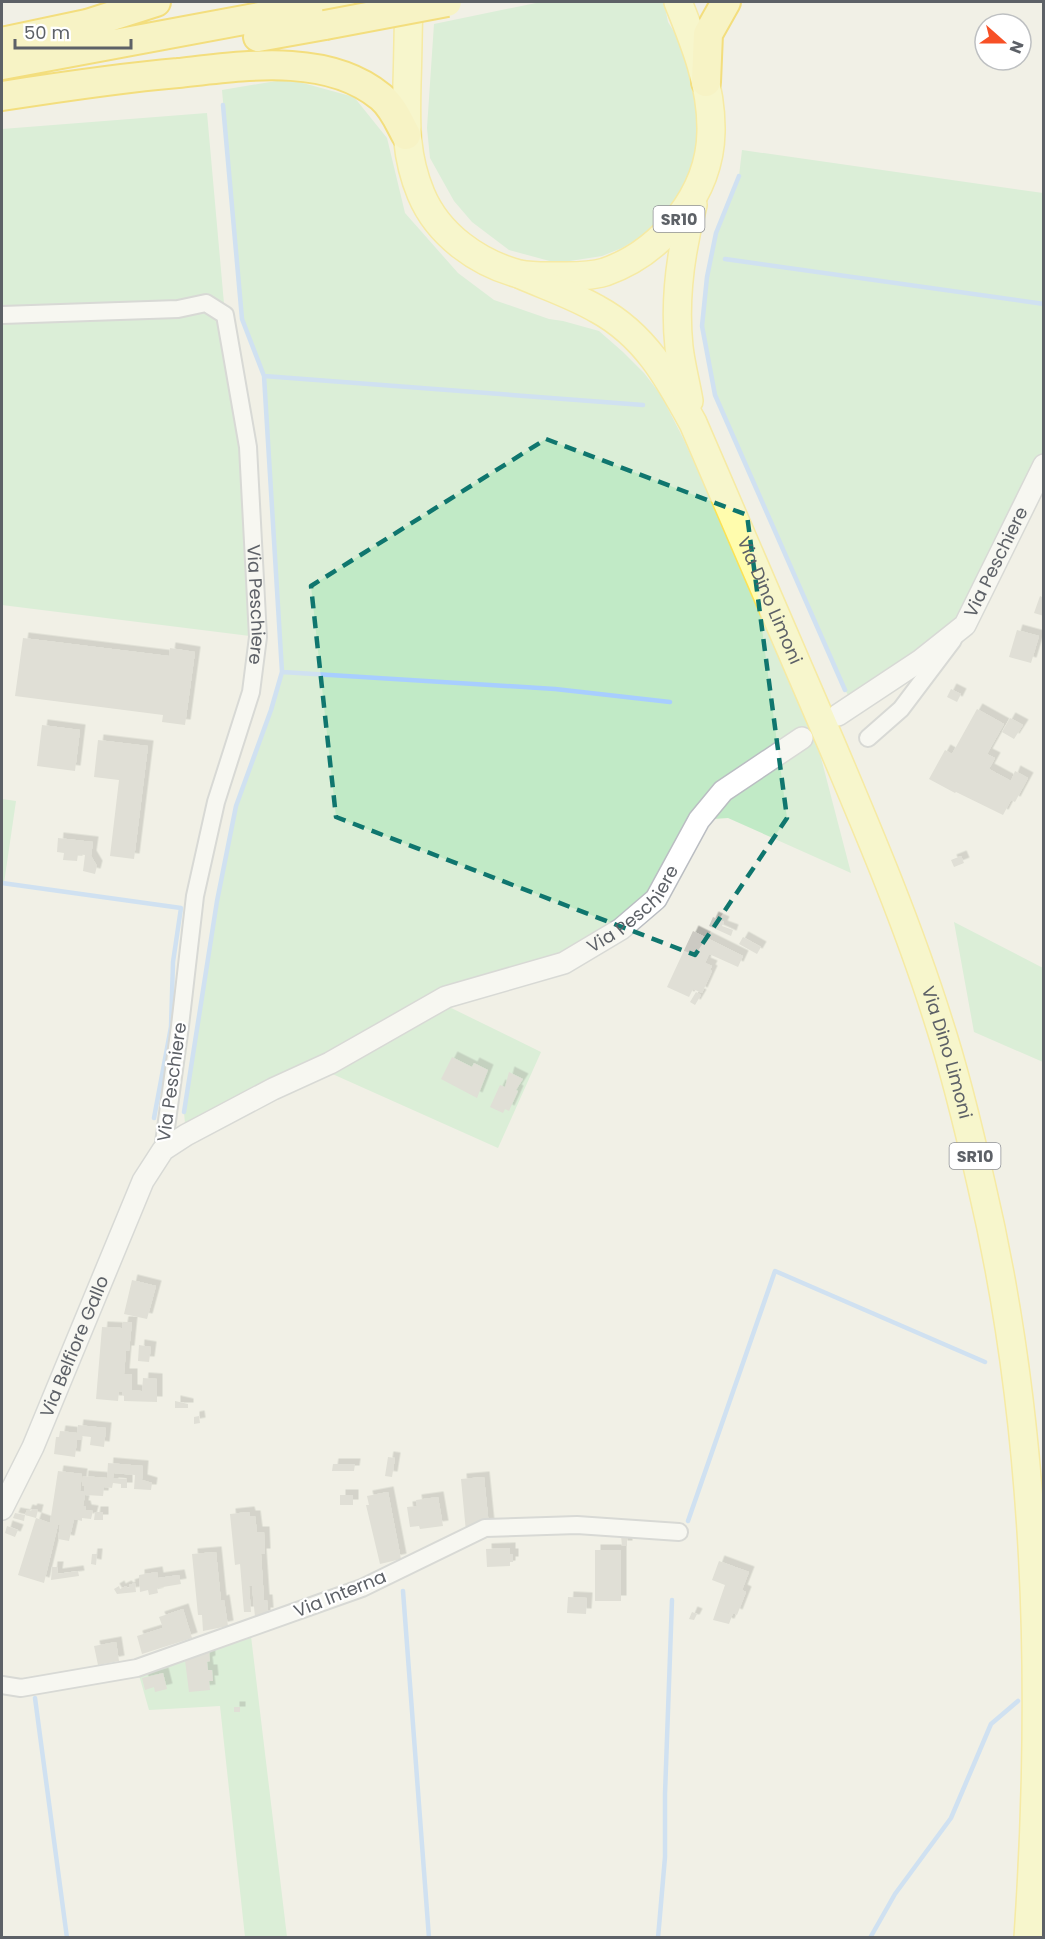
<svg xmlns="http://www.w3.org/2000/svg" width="1045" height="1939" viewBox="0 0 1045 1939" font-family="Poppins,sans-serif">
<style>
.green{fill:#c1eac6}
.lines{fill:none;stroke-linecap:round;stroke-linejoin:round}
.stream{stroke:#a8ceff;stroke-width:4.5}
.building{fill:#cccac3;filter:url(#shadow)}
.minor-casing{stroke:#babdc2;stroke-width:20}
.tertiary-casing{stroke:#babdc2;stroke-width:24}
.primary-casing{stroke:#fce254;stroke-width:30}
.trunk-casing{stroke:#f7c800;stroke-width:32}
.minor{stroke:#fff;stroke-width:16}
.tertiary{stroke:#fff;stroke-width:21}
.primary{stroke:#fffcad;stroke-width:27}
.trunk{stroke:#fff69e;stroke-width:28}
.trunk-bridge-casing{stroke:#f7c800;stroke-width:32;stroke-linecap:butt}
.trunk-bridge{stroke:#fff69e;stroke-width:28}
.marked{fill:none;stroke:#0f766e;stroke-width:4.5;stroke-dasharray:12 8;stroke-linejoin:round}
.labels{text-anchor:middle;stroke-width:4.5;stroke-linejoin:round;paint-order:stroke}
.shield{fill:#fff;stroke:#8e9095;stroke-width:1.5}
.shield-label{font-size:16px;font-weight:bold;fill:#5d6167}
.street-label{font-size:18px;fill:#5d6167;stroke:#fff}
</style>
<defs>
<filter id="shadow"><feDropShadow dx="5.5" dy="-5.5" stdDeviation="0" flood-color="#0004"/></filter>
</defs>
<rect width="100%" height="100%" fill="#f1f0e6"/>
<path class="green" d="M541 2H664L668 22 684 48 701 103 695 155 689 182 675 203 642 236 622 248 602 256 557 263 509 250 472 222 454 201 430 158 427 128 434 24Z
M288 79 354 97 387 138 405 213 458 273 494 300 549 319 563 321 599 331 623 352 644 373 661 395 684 440 814 731 851 873 728 818 699 820 656 899 621 929 439 1002 541 1052 498 1148 319 1068 186 1135 184 1112 217 901 236 806 271 710 282 672 264 376 242 319 222 90Z
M207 113 225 315 248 447 258 637 2 605V129Z
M742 150 1043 193V465L965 625 854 705 845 690 715 395 702 326 707 277 716 233 739 176Z
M2 799 16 801 4 883H2Z
M954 922 1043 968V1062L974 1032Z
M250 1628 287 1937H245L220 1706 149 1710 137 1668Z"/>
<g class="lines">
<path class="stream" d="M739 176 716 233 707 277 702 326 715 395 845 690
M725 259 1044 304
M264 376 643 405
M282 672 555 689 670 702
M2 883 181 908 173 962 171 1027 154 1118
M184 1112 217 901 236 806 271 710 282 672 264 376 242 319 223 105
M688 1521 775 1271 985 1362
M403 1591 429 1938
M35 1698 67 1938
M658 1938 665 1857V1794L672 1600
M870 1938 895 1894 951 1818 991 1724 1018 1701"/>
</g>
<path class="building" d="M1044 593V616L1034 613 1040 596 1042 597Z
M1017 630 1039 636 1031 663 1009 657Z
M23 638 169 656 170 648 195 652 185 725 162 722 163 715 15 696Z
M951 689 961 694 957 702 947 697Z
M977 709 1004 724 987 754 995 758 989 769 1011 781 1015 771 1028 778 1015 802 1011 800 1003 815 956 792 955 793 929 779 945 750 952 754Z
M1010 718 1023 725 1014 739 1002 732Z
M42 725 80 730 75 771 37 766Z
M98 740 148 746 134 859 110 856 119 780 94 777Z
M58 838 93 842 91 856 97 866 95 874 83 871 85 855 78 854 77 861 63 860 64 853 57 852Z
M961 856 964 863 954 867 951 860Z
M713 917 724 922 722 926 733 930 731 936 709 926Z
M693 931 743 956 738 967 709 954 705 963 712 966 710 970 712 971 702 993 693 989 689 997 667 987Z
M743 937 761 947 757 954 739 944Z
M696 992 701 995 695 1005 690 1002Z
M452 1057 472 1067 474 1063 488 1070 477 1098 441 1079Z
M509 1072 523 1079 516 1090 518 1091 509 1111 505 1109 503 1113 490 1107 500 1085 505 1087Z
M132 1280 156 1286 147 1319 124 1314Z
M123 1322H132L129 1351H126L124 1374H132V1390L141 1391 142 1392 143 1378 157 1379V1402L124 1401V1396L122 1395V1392L119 1391 118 1401 96 1399 102 1327 122 1328Z
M139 1345 151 1347 149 1362 138 1361Z
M175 1401 188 1404V1408H175Z
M199 1416 200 1423 194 1424V1417Z
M78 1425 106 1428 104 1447 90 1445 91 1437 82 1436V1440H77L75 1457 54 1454 56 1437H59L60 1431 77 1433Z
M388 1457 395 1458 392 1477 385 1476Z
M108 1463 143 1466 142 1480 152 1483 151 1490 134 1489 135 1475 114 1473 113 1478 127 1479V1488H121V1484L113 1483 112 1488 104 1487 103 1496 85 1495 83 1506H85L86 1510 93 1511 91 1519 82 1518V1521L74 1519 69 1541 58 1539 60 1525H58L44 1583 18 1575 36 1518 50 1523 58 1471 82 1474 80 1491 84 1492V1486H82L83 1476 107 1478Z
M333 1464H355L354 1471H332Z
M484 1477 489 1526 466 1532 461 1479Z
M388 1492 401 1559 380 1564 366 1505H369L367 1496Z
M340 1495H353V1505H340Z
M438 1497 443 1526 420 1529 419 1526 410 1527 407 1507 417 1506 416 1500Z
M32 1509 38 1510 36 1518 25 1515 27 1510 31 1511Z
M95 1512H103V1520H94Z
M249 1512 250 1516H255L257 1532H264L265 1554H261L264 1600H267L268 1613H265V1616L255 1617 252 1586H249L251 1612H244L240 1564 235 1565 230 1514Z
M15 1513 25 1515 24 1521 13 1518Z
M7 1526 18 1530 15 1537 5 1533Z
M621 1536H627V1546H622Z
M510 1548V1554H513V1562H510V1566L487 1567 486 1549Z
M595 1550H621V1601H595Z
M216 1552 221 1601 224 1600 228 1626 203 1631 202 1615H198L192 1554Z
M92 1554H97L96 1565 91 1564Z
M719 1561 749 1572 742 1590 746 1592 737 1615 733 1613 729 1624 713 1620 725 1585 712 1580Z
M52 1567H58L57 1574 78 1571 79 1576 51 1580Z
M157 1572 158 1578 179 1575 181 1584 157 1588 158 1593 149 1595 148 1590 140 1592 139 1575Z
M135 1583 136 1592 117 1594 114 1589 119 1586 120 1589 126 1586 128 1588 130 1587 129 1585Z
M568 1597 587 1598 586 1614 567 1613Z
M183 1609 192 1638 142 1654 137 1636 163 1628 159 1617Z
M692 1612 697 1614 694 1620 689 1619Z
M116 1642 119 1661 98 1665 94 1646Z
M209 1650 210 1661 207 1662 208 1670H212L213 1681H209L210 1690 189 1692 184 1652Z
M163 1673 167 1689 155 1692 154 1687 145 1690 142 1678Z
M234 1707H240V1712H234Z"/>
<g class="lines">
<g class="minor-casing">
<g id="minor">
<path id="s1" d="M2 315 178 309 206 303 225 315 248 447 258 637 251 692 216 802 195 896 180 1026 163 1150"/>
<path d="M868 738 901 709 953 640"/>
<path d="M2 1685 21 1688 137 1668 362 1588 485 1528 577 1525 679 1532"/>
</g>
</g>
<g class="tertiary-casing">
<g id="tertiary">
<path id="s2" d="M838 715 921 660 965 625 1044 465"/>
<path id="s3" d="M2 1509 33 1447 143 1181 163 1150 186 1135 273 1089 330 1063 446 997 564 963 621 929 656 899 699 820 723 791 802 738"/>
</g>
</g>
<g class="primary-casing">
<g id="primary">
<path d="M409 2C408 29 408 56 407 83 406 123 405 156 421 194 438 235 478 263 519 274 533 277 550 276 565 276 578 276 592 276 605 272 662 252 710 194 711 132 712 86 695 44 678 2"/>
<path id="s4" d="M521 275C546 286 573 295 597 309 645 335 668 377 693 423 739 530 785 636 831 743 870 835 909 927 939 1023 956 1075 969 1130 981 1183 1039 1429 1045 1686 1028 1938"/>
<path d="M689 401C686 383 681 365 679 347 674 300 681 250 693 205"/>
</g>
</g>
<g class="trunk-casing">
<path id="trunk" d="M258 37 325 25
M2 42 87 24 156 2
M2 65 340 2
M706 82 708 34 726 2
M2 96C60 87 119 78 178 73 242 66 327 52 381 97 393 107 399 122 406 135"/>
</g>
<use href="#minor" class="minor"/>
<use href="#tertiary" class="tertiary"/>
<use href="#primary" class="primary"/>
<use href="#trunk" class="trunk"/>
<g class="trunk-bridge-casing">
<path id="trunk-bridge" d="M325 25 447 2"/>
</g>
<use href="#trunk-bridge" class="trunk-bridge"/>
</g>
<path d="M0 0H1045V1939H0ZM546 439 747 515 787 818 695 955 336 817 311 586Z" fill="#f1f0e6" fill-opacity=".55" fill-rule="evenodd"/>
<path class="marked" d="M546 439 747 515 787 818 695 955 336 817 311 586Z"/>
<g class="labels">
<g class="shield">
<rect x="653.5" y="206" width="51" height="26" rx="4.5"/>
<rect x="949.5" y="1143" width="51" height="26" rx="4.5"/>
</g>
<g class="shield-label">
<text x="679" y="225">SR10</text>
<text x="975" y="1162">SR10</text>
</g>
<g class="street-label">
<text dy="6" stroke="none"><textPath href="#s2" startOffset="226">Via Peschiere</textPath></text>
<text dy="6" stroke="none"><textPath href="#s4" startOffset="428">Via Dino Limoni</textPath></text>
<text dy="6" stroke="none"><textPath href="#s1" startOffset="519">Via Peschiere</textPath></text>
<text dy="6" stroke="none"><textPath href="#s3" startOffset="928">Via Peschiere</textPath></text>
<text dy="6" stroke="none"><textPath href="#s4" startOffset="914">Via Dino Limoni</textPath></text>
<text transform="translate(172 1082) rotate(-82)" y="6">Via Peschiere</text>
<text dy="6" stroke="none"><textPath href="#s3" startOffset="178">Via Belfiore Gallo</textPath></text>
<text transform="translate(340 1594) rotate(-22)" y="6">Via Interna</text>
</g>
</g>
<rect width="1045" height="1939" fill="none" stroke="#5d6167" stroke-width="6"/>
<g transform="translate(1003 42) rotate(111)"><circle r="28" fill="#ffffff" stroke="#bec0c2" stroke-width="1.5"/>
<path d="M0-4.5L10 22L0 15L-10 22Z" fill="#f75026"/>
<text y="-9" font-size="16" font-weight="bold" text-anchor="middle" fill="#5d6167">N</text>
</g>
<path d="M15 39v9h116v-9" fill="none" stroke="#5d6167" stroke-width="3"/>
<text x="24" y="39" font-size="18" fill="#5d6167" stroke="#ffffff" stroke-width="4.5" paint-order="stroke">50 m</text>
</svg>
